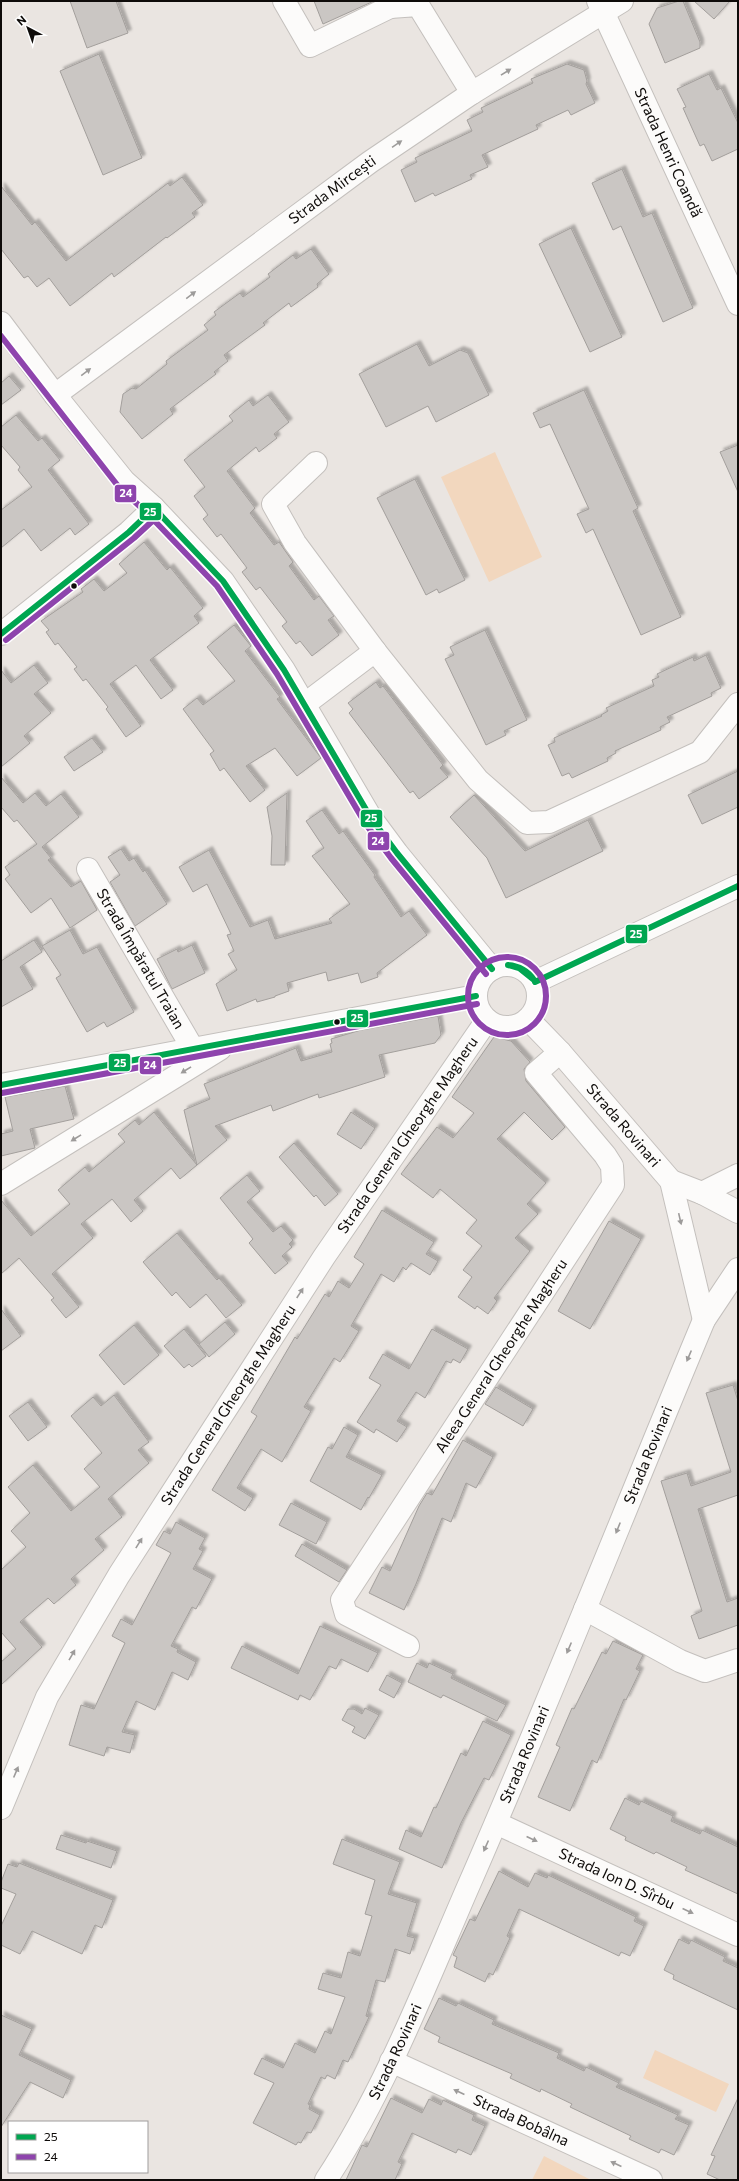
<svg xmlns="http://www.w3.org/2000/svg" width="739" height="2181" viewBox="0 0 739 2181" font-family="Commissioner,sans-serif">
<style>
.green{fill:#f2d7be}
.building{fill:#cac6c3;stroke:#a39f9c;filter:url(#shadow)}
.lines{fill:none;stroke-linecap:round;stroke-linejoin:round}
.minor-casing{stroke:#c4c0bd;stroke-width:24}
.minor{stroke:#fcfbfa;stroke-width:22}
.bus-1-casing{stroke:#fff;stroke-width:9}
.bus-2-casing{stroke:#fff;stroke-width:9}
.bus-1{stroke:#00a651;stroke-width:6}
.bus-2{stroke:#8e44ad;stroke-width:6}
.oneway{fill:#9d9b9a}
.bus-dot{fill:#0e0b09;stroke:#fff;stroke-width:1.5}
.labels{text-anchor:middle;stroke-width:3.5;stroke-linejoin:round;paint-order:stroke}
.street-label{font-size:15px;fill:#0e0b09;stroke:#fff}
.line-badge{stroke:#fff;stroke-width:1.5}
.badge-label{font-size:11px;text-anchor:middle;font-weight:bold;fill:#fff}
</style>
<defs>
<filter id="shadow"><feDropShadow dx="3.5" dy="-3.5" stdDeviation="1" flood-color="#0004"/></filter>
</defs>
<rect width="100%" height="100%" fill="#eae5e1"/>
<path class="green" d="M495 452 542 557 489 582 441 477Z
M655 2050 729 2084 716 2112 643 2078Z
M544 2156 591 2180H532Z"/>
<path class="building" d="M70 1H116L128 33 87 48Z
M314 1H374L323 24Z
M679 1H683L700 42V48L665 63 649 24 657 8Z
M694 1H730L714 19Z
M99 54 142 158 103 175 60 71Z
M567 64 584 70 587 81 586 84 595 103 571 115 568 110 536 125 538 129 482 155 488 167 470 175 472 179 435 196 433 193 415 202 401 170 417 162 415 158 472 131 467 120 483 112 481 108 533 83 531 79Z
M709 74 717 90 721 88 738 123V149L712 161 704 144 700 146 683 108 686 107 677 89Z
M622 169 643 217 652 213 693 308 663 322 621 226 613 230 592 183Z
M182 177 203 205 192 213 195 217 167 238 166 237 114 277 112 273 70 306 49 278 37 287 28 276 24 278 1 249V186L32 225 35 222 66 261 168 183 170 186Z
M571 228 622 337 590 352 539 244Z
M311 249 329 274 317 284 318 287 291 307 289 303 263 323 265 325 224 355 228 361 214 372 216 374 170 409 173 414 142 439 120 412 123 394 132 388 136 389 167 364 166 361 208 330 204 325 216 315 214 312 240 293 243 297 270 277 268 274 293 255 296 259Z
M417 344 429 366 460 350 468 353 489 395 436 422 428 406 386 427 359 374Z
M9 376 21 390 1 405V383Z
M584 390 638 508 633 511 681 617 641 635 593 529 586 533 577 514 589 509 550 424 540 428 533 413Z
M268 395 289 422 274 434 277 438 259 452 256 447 227 471 255 508 250 513 274 545 279 542 293 562 289 566 300 581 314 600 319 596 334 616 328 620 339 635 312 656 300 641 296 644 282 626 287 622 260 587 256 590 242 572 247 568 221 534 217 537 203 519 208 515 194 496 205 487 184 460 233 421 229 416 249 400 253 406Z
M16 415 38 441 42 438 60 460 48 470 89 524 75 535 70 528 41 551 24 529 1 548V510L32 487 18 470 20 467 1 445V427Z
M738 445V492L720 452Z
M415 479 465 580 439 593 437 589 426 595 377 498Z
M144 542 167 570 170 567 203 608 194 616 199 623 150 660 173 690 161 699 136 665 110 684 141 726 126 737 106 709 108 707 86 679 83 681 74 669 77 667 58 643 55 645 46 632 49 630 41 621 83 592 81 589 94 579 104 591 127 573 119 564Z
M234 625 251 646 245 651 280 697 277 699 321 758 297 776 275 748 246 766 265 790 250 802 224 768 220 771 210 754 214 751 183 709 197 698 203 705 235 681 207 647Z
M485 630 527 720 504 731 506 735 486 745 445 659 454 655 450 647Z
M706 655 721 688 711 693 712 696 667 717 670 722 660 727 661 730 615 751 616 753 607 758 608 761 572 778 569 773 562 776 548 745 555 742 554 738 602 716 601 715 608 711 606 708 654 686 652 680 659 677 657 674 693 657 694 661Z
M34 665 48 683 34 694 51 713 24 736 30 743 1 767V670L11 683Z
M376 682 380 688 383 686 443 765 440 768 448 777 419 799 413 791 410 793 349 713 353 709 348 703Z
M92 738 103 752 74 771 64 757Z
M738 771V807L702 824 688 795Z
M1 777 23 803 35 793 46 806 61 794 79 817 42 847 51 858 48 860 71 887 81 881 97 910 70 928 51 898 31 913 5 879 10 875 5 867 37 844 17 820 14 822 1 807Z
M287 793 285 865H271L272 836 267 807Z
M474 795 525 851 588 820 603 851 506 898 487 858 450 817Z
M322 810 339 834 343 831 375 875 374 877 401 917 409 911 427 935 377 973 378 977 361 983 358 973 328 981 326 972 287 983 289 991 275 996V997L257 1002 256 999 227 1011 216 984 237 970 228 954 234 951 227 935 231 934 207 884 193 892 179 867 209 850 250 927 268 920 275 939 332 923 329 919 350 904 312 856 324 848 306 821Z
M121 849 129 861 134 858 143 872 145 870 167 904 135 926 110 882 120 875 108 857Z
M70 930 83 954 97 947 134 1012 107 1027 104 1022 87 1032 56 978 61 975 42 946Z
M34 940 42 952 20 967 33 989 1 1007V961Z
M192 945 205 973 172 989 157 959 177 949 178 952Z
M438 1016 441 1035 435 1043 379 1055 385 1077 319 1098 318 1094 273 1111 271 1105 215 1126 227 1140 197 1165 184 1110 210 1099 204 1084 296 1048 301 1061 332 1052 330 1044 332 1043 331 1039 361 1030Z
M494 1037 511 1041 530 1062 524 1069 526 1081 565 1127 552 1140 524 1112 497 1139 546 1183 527 1204 538 1214 515 1238 530 1251 494 1298 497 1301 488 1314 477 1306 475 1309 458 1297 472 1277 463 1270 482 1246 466 1233 477 1220 440 1189 433 1198 401 1174 437 1127 453 1138 474 1113 452 1097Z
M65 1086 74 1119 30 1129 35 1148 1 1156V1134L13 1131 5 1097Z
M154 1112 197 1165 180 1179 171 1168 134 1200 143 1211 131 1222 112 1199 81 1224 93 1238 52 1274 79 1307 66 1318 51 1300 54 1298 19 1258 1 1274V1200L31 1236 70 1204 58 1190 85 1167 89 1172 125 1142 118 1134 135 1120 139 1125Z
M351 1112 375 1128 361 1149 337 1134Z
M294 1143 338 1194 325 1206 316 1195 314 1197 279 1157Z
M247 1175 260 1191 247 1202 273 1232 281 1226 293 1240 289 1244 292 1247 282 1256 288 1263 275 1274 249 1243 253 1239 220 1198Z
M382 1210 434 1242 426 1254 438 1261 430 1275 411 1263 406 1270 403 1267 394 1282 381 1274 351 1326 359 1331 340 1362 334 1358 304 1407 311 1411 282 1462 261 1449 237 1488 253 1498 245 1511 212 1490 257 1416 251 1412 295 1337 297 1339 325 1294 329 1297 338 1281 349 1288 364 1264 354 1257Z
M609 1221 641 1239 590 1329 558 1311Z
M177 1233 217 1280 219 1278 242 1305 226 1318 206 1294 190 1308 176 1292 172 1296 143 1262Z
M1 1309 21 1336 1 1351Z
M225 1322 235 1334 209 1357 199 1344Z
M134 1325 159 1355 124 1385 99 1355Z
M184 1329 206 1356 192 1367 189 1364 184 1368 164 1346Z
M432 1329 468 1349 460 1363 453 1359 451 1363 446 1361 425 1398 416 1392 397 1421 407 1427 397 1442 376 1429 374 1433 357 1422 381 1385 369 1378 383 1354 409 1369Z
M733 1385 738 1401V1495L698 1509 727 1602 738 1598V1625L699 1639 691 1616 702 1611 661 1481 687 1473 691 1486 731 1472 706 1393Z
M496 1387 533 1409 523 1426 485 1404Z
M114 1395 149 1442 138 1450 149 1463 108 1499 122 1517 95 1539 104 1550 71 1579 76 1585 54 1604 48 1598 20 1622 42 1647 1 1685V1662L16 1649 1 1632V1570L26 1547 11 1531 30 1513 8 1487 33 1465 71 1511 100 1487 84 1469 102 1453 71 1416 93 1397 101 1406Z
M28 1402 47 1427 28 1441 9 1416Z
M344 1427 358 1435 346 1457 382 1475 369 1498 368 1497 361 1510 310 1481 328 1447 332 1449Z
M463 1440 493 1457 476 1488 466 1483 451 1522 442 1518 416 1584 404 1610 369 1593 382 1567 390 1571 419 1506 427 1493 432 1495Z
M291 1503 327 1522 316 1544 279 1525Z
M176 1522 205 1538 199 1549 203 1551 193 1569 212 1579 196 1609 192 1607 171 1646 178 1649 177 1652 196 1662 188 1680 172 1672 155 1710 136 1701 122 1732 135 1735 130 1753 107 1747 104 1756 69 1745 81 1705 94 1709 125 1643 112 1636 121 1619 132 1625 171 1553 156 1545 164 1531 170 1534Z
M302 1544 347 1570 339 1582 295 1556Z
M320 1626 378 1653 368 1672 341 1659 336 1669 329 1666 310 1700 300 1695 298 1700 231 1668 242 1646 298 1674Z
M613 1641 643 1655 636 1669 640 1671 626 1700 624 1699 597 1763 592 1760 570 1811 538 1797 560 1747 556 1745 572 1708 574 1709 602 1652 606 1654Z
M417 1663 427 1668 429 1663 453 1674 451 1678 506 1705 497 1721 443 1695 441 1698 408 1682Z
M387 1675 402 1683 394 1698 379 1690Z
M365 1708 379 1715 365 1739 352 1732 355 1727 342 1720 348 1709H354L362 1714Z
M483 1721 511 1735 489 1780 484 1778 461 1823 442 1868 399 1849 406 1830 421 1837 434 1807 436 1808 461 1753 466 1756Z
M625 1798 639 1805 641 1801 673 1816 671 1821 700 1834 702 1830 738 1847V1894L685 1870 687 1867 656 1852 654 1854 625 1840 626 1837 610 1829Z
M61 1835 86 1843 87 1841 117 1851 111 1868 56 1849Z
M342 1839 400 1862 388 1894 417 1903 407 1936 415 1938 410 1954 395 1949 385 1982 376 1980 366 2016 369 2017 348 2062 343 2060 335 2079 327 2075 325 2079 321 2077 308 2104 310 2105 309 2109 320 2115 311 2133 307 2132 301 2143 298 2142 296 2145 253 2123 274 2083 254 2074 262 2058 283 2068 295 2043 315 2053 325 2031 331 2034 345 1997 318 1989 323 1973 341 1978 348 1952 360 1956 372 1916 365 1914 375 1880 333 1864Z
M19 1863 113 1900 102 1928 95 1925 82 1954 32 1931 20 1954 1 1945V1926L16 1894 1 1888V1882L8 1864 17 1867Z
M499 1871 528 1887 535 1873 547 1878 548 1875 636 1917 634 1921 644 1926 630 1956 621 1952 619 1956 519 1909 507 1936 510 1938 493 1975 489 1973 485 1982 454 1967 457 1957 453 1955 470 1919 475 1921Z
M679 1939 689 1944 691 1940 725 1957 723 1961 738 1968V2010L673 1979 674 1975 664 1970Z
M439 1998 456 2006 458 2003 494 2020 492 2024 559 2053 557 2058 584 2071 586 2067 619 2083 616 2087 678 2115 675 2119 689 2125 674 2155 661 2149 659 2153 629 2139 631 2136 570 2107 572 2104 541 2089 540 2092 510 2078 512 2074 438 2042 440 2037 424 2029Z
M1 2015 32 2029 19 2055 71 2080 63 2098 30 2082 1 2127Z
M391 2098 422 2113 429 2099 441 2105 443 2100 474 2115 472 2120 485 2126 471 2155 458 2149 456 2153 412 2133 398 2162 402 2164 395 2180H346L362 2145 367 2147Z
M738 2098V2180H720L707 2174 715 2156 711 2155Z"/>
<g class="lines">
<g class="minor-casing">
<g id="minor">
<path d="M284 1 310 46 390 7"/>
<path d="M387 1 390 7 418 5 472 93"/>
<path id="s1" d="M598 1 738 304"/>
<path d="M1 323 55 395 124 481 154 508 223 581 284 670 371 818 397 853 492 969"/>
<path id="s2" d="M55 395 370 162 472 93 622 1"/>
<path d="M316 463 273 504 295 543 375 651 478 780 527 823 549 822 700 752 738 704"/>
<path d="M1 634 129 532 154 508"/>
<path d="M305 704 375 651"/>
<path id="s3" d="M88 869 193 1049"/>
<circle cx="507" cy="996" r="31"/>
<path d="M535 982 738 886"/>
<path id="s4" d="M528 1019 560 1052 671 1181 704 1320"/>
<path d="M1 1085 476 996"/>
<path d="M671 1181 702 1193 738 1212"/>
<path d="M1 1184 220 1049"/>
<path d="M702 1193 738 1175"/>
<path d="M585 1609 680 1661 705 1671 738 1660"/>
<path id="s5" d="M408 1646 346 1614 342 1600 613 1185 612 1166 605 1155 536 1073 560 1052"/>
<path id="s6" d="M1 1808 47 1697 119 1575 324 1257 487 1020"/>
<path id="s7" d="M496 1823 738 1935"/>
<path id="s8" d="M391 2061 651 2180"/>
<path id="s9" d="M326 2180C385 2090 425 1986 468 1887 550 1700 625 1509 704 1320L738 1269"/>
</g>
</g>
<use href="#minor" class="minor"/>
<g class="bus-1-casing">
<path id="bus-1" d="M1 634 129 532 154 508 223 581 284 670 371 818 397 853 492 969
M508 965C519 966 528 971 534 980
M508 965 519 968 534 980
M535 982 738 886
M1 1085 476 996"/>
</g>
<g class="bus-2-casing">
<path id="bus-2" d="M1 336 118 486 148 514 217 586 277 674 365 823 391 858 486 974
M6 640 134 538 160 514
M468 996a39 39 0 1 1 78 0a39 39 0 1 1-78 0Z
M2 1093 477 1004"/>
</g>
<use href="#bus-1" class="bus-1"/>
<use href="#bus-2" class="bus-2"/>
</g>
<defs><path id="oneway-solid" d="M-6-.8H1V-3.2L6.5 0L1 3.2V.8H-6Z"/></defs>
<g class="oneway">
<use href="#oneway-solid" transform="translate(506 72) rotate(-32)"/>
<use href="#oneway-solid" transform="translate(397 144) rotate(-34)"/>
<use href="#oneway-solid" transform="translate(191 295) rotate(-37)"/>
<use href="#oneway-solid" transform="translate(86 372) rotate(-37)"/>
<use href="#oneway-solid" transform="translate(186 1070) rotate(148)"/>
<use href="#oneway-solid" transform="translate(76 1138) rotate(148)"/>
<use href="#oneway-solid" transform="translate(680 1219) rotate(77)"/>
<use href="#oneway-solid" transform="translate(300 1293) rotate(-57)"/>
<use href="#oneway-solid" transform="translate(689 1356) rotate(113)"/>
<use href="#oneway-solid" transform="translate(618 1528) rotate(112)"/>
<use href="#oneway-solid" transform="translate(139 1543) rotate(-58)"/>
<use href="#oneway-solid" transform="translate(569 1648) rotate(113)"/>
<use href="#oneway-solid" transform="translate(72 1655) rotate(-60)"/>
<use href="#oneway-solid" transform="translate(16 1772) rotate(-67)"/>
<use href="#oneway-solid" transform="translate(532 1839) rotate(25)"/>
<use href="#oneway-solid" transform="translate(486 1846) rotate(114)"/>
<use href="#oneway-solid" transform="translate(688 1911) rotate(25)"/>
<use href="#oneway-solid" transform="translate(459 2092) rotate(-155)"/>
<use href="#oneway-solid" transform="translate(616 2164) rotate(-155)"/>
</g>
<g class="bus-dot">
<circle cx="74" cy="586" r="3.5"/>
<circle cx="337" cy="1022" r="3.5"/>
</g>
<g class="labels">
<g class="street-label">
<text dy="5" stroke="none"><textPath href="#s1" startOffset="167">Strada Henri Coandă</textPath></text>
<text dy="5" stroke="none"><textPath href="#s2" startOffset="345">Strada Mircești</textPath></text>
<text dy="5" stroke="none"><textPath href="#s3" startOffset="104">Strada Împăratul Traian</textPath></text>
<text dy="5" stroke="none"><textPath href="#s4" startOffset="143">Strada Rovinari</textPath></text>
<text dy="5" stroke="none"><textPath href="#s6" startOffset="788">Strada General Gheorghe Magheru</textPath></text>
<text dy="5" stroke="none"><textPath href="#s5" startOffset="376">Aleea General Gheorghe Magheru</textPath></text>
<text dy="5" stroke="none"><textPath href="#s6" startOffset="464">Strada General Gheorghe Magheru</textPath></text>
<text dy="5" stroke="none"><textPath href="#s9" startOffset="794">Strada Rovinari</textPath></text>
<text dy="5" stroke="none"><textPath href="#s9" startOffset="470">Strada Rovinari</textPath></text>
<text dy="5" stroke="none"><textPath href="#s7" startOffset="133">Strada Ion D. Sîrbu</textPath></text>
<text dy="5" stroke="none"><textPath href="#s9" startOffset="146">Strada Rovinari</textPath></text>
<text dy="5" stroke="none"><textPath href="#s8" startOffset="143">Strada Bobâlna</textPath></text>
</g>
</g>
<g class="line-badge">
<rect x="114" y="484" width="23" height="19" rx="4" fill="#8e44ad"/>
<rect x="139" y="502" width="23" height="19" rx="4" fill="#00a651"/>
<rect x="360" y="809" width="23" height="19" rx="4" fill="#00a651"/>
<rect x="367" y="831" width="23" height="20" rx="4" fill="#8e44ad"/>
<rect x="625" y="924" width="23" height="20" rx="4" fill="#00a651"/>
<rect x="346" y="1009" width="23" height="19" rx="4" fill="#00a651"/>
<rect x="108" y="1053" width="23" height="19" rx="4" fill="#00a651"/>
<rect x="139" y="1056" width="23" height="19" rx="4" fill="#8e44ad"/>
</g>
<g class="badge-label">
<text x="126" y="497">24</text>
<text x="150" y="516">25</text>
<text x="371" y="822">25</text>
<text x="378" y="845">24</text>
<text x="636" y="938">25</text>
<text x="357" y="1022">25</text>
<text x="120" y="1067">25</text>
<text x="150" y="1069">24</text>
</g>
<rect width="739" height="2181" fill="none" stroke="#0e0b09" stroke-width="4"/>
<rect x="8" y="2121" width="140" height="52" fill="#ffffff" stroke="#9f9d9d"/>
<rect x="16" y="2134" width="20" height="6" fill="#00a651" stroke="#9f9d9d"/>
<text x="44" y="2141" font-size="12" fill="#0e0b09">25</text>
<rect x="16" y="2154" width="20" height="6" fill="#8e44ad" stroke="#9f9d9d"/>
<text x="44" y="2161" font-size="12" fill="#0e0b09">24</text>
<g transform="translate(28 28) rotate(319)" stroke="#ffffff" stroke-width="3" paint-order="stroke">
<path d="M0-3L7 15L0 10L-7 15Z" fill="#0e0b09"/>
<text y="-6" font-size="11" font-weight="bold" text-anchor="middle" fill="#0e0b09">N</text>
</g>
</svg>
